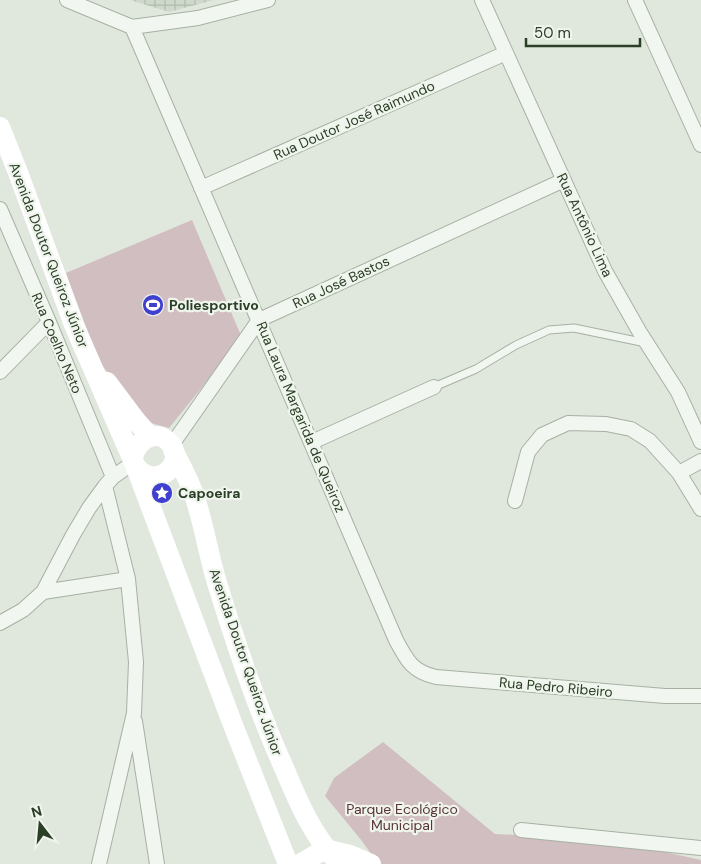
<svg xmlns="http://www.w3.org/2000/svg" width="701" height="864" viewBox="0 0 701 864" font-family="'DM Sans',sans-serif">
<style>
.industrial{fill:url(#industrial-grid)}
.park{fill:#d1bec0}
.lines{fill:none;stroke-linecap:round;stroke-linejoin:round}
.service-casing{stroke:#a6b1a2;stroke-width:9}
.minor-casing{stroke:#a6b1a2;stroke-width:16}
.service{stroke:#f1f6f0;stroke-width:7}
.minor{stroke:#f1f6f0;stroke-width:14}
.secondary{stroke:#fff;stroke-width:20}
.labels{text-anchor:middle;stroke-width:4.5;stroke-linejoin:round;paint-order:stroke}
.street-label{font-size:14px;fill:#2b3e26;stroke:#eff5ed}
.poi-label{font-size:14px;font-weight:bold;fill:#2b3e26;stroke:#eff5ed;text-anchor:start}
.park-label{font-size:14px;fill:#5a3435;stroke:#eff5ed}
</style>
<defs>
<pattern id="industrial-grid" width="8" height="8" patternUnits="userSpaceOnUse" patternTransform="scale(1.25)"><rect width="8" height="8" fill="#ced9cb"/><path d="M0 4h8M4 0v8" fill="none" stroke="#b1bbae"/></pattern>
</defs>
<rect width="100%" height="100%" fill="#e0e7dd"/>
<path class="industrial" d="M130 0H214L169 12Z"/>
<path class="park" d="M192 220 242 338 169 428 151 423 99 362 66 273Z
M383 742 495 834 606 839 701 860V864H378L362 841 325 796 334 778Z"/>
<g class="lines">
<g class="service-casing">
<path id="service" d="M434 387 476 369 516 345 549 330 574 328 646 343"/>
</g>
<g class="minor-casing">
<path id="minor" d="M67 0 132 27 198 18 268 0
M482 0 605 271 639 331 678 392 701 442
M635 0 701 145
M132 27 396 640C407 661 413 672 436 677L665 696H701
M201 188 506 53
M0 209 49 322 113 477
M0 372 49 322
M312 442 434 387
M171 446 259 320 564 180
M679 473 701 509
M515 501 528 452 542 435 568 423 606 424 631 429 650 441 679 473 701 461
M43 592 128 579
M0 623 23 610 43 592 73 535 89 508 105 486 113 477 134 462
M135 721 157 864
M521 830 701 848
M99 864 134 713 136 662 128 579 105 486"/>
</g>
<use href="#service" class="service"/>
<use href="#minor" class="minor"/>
<path class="secondary" d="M0 127 19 175 74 325 135 465C151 490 185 469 172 446 159 426 136 439 133 458
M107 382 137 422 151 437
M173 450C182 467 191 483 196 501 205 529 209 558 218 586 237 648 258 711 285 770 299 804 314 838 340 864
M135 465 233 725 288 864
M300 864 325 849 350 855 371 864"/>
</g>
<defs>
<g id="stadium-disc" transform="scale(1.125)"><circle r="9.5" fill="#403fd0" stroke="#eff5ed"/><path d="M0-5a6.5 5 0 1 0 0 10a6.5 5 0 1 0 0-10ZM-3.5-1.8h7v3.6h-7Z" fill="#fff"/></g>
<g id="sight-disc" transform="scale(1.125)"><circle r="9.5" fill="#403fd0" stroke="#eff5ed"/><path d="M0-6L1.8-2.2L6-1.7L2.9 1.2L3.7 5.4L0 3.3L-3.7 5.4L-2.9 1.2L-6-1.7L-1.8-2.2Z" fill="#fff"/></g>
</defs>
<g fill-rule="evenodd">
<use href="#stadium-disc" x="153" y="305"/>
<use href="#sight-disc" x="162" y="493"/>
</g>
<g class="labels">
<g class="street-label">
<text transform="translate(354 120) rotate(-24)" y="5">Rua Doutor José Raimundo</text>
<text transform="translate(585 225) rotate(65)" y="5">Rua Antônio Lima</text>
<text transform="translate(49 255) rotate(69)" y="5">Avenida Doutor Queiroz Júnior</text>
<text transform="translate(341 282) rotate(-25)" y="5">Rua José Bastos</text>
<text transform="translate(57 343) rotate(67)" y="5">Rua Coelho Neto</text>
<text transform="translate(301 417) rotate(67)" y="5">Rua Laura Margarida de Queiroz</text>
<text transform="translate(246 662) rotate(71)" y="5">Avenida Doutor Queiroz Júnior</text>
<text transform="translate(556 687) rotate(5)" y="5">Rua Pedro Ribeiro</text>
</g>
<g class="poi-label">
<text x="169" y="310">Poliesportivo</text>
<text x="178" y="498">Capoeira</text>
</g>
<g class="park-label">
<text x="402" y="814">Parque Ecológico<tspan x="402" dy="16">Municipal</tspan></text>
</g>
</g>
<g transform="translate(40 824) rotate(344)" stroke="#eff5ed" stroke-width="4" paint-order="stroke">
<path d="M0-4L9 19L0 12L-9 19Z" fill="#2b3e26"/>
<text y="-8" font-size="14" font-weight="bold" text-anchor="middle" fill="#2b3e26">N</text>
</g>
<path d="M526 38v8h114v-8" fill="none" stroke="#2b3e26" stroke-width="2.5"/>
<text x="534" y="38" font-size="15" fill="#2b3e26" stroke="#eff5ed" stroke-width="4" paint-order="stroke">50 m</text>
</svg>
